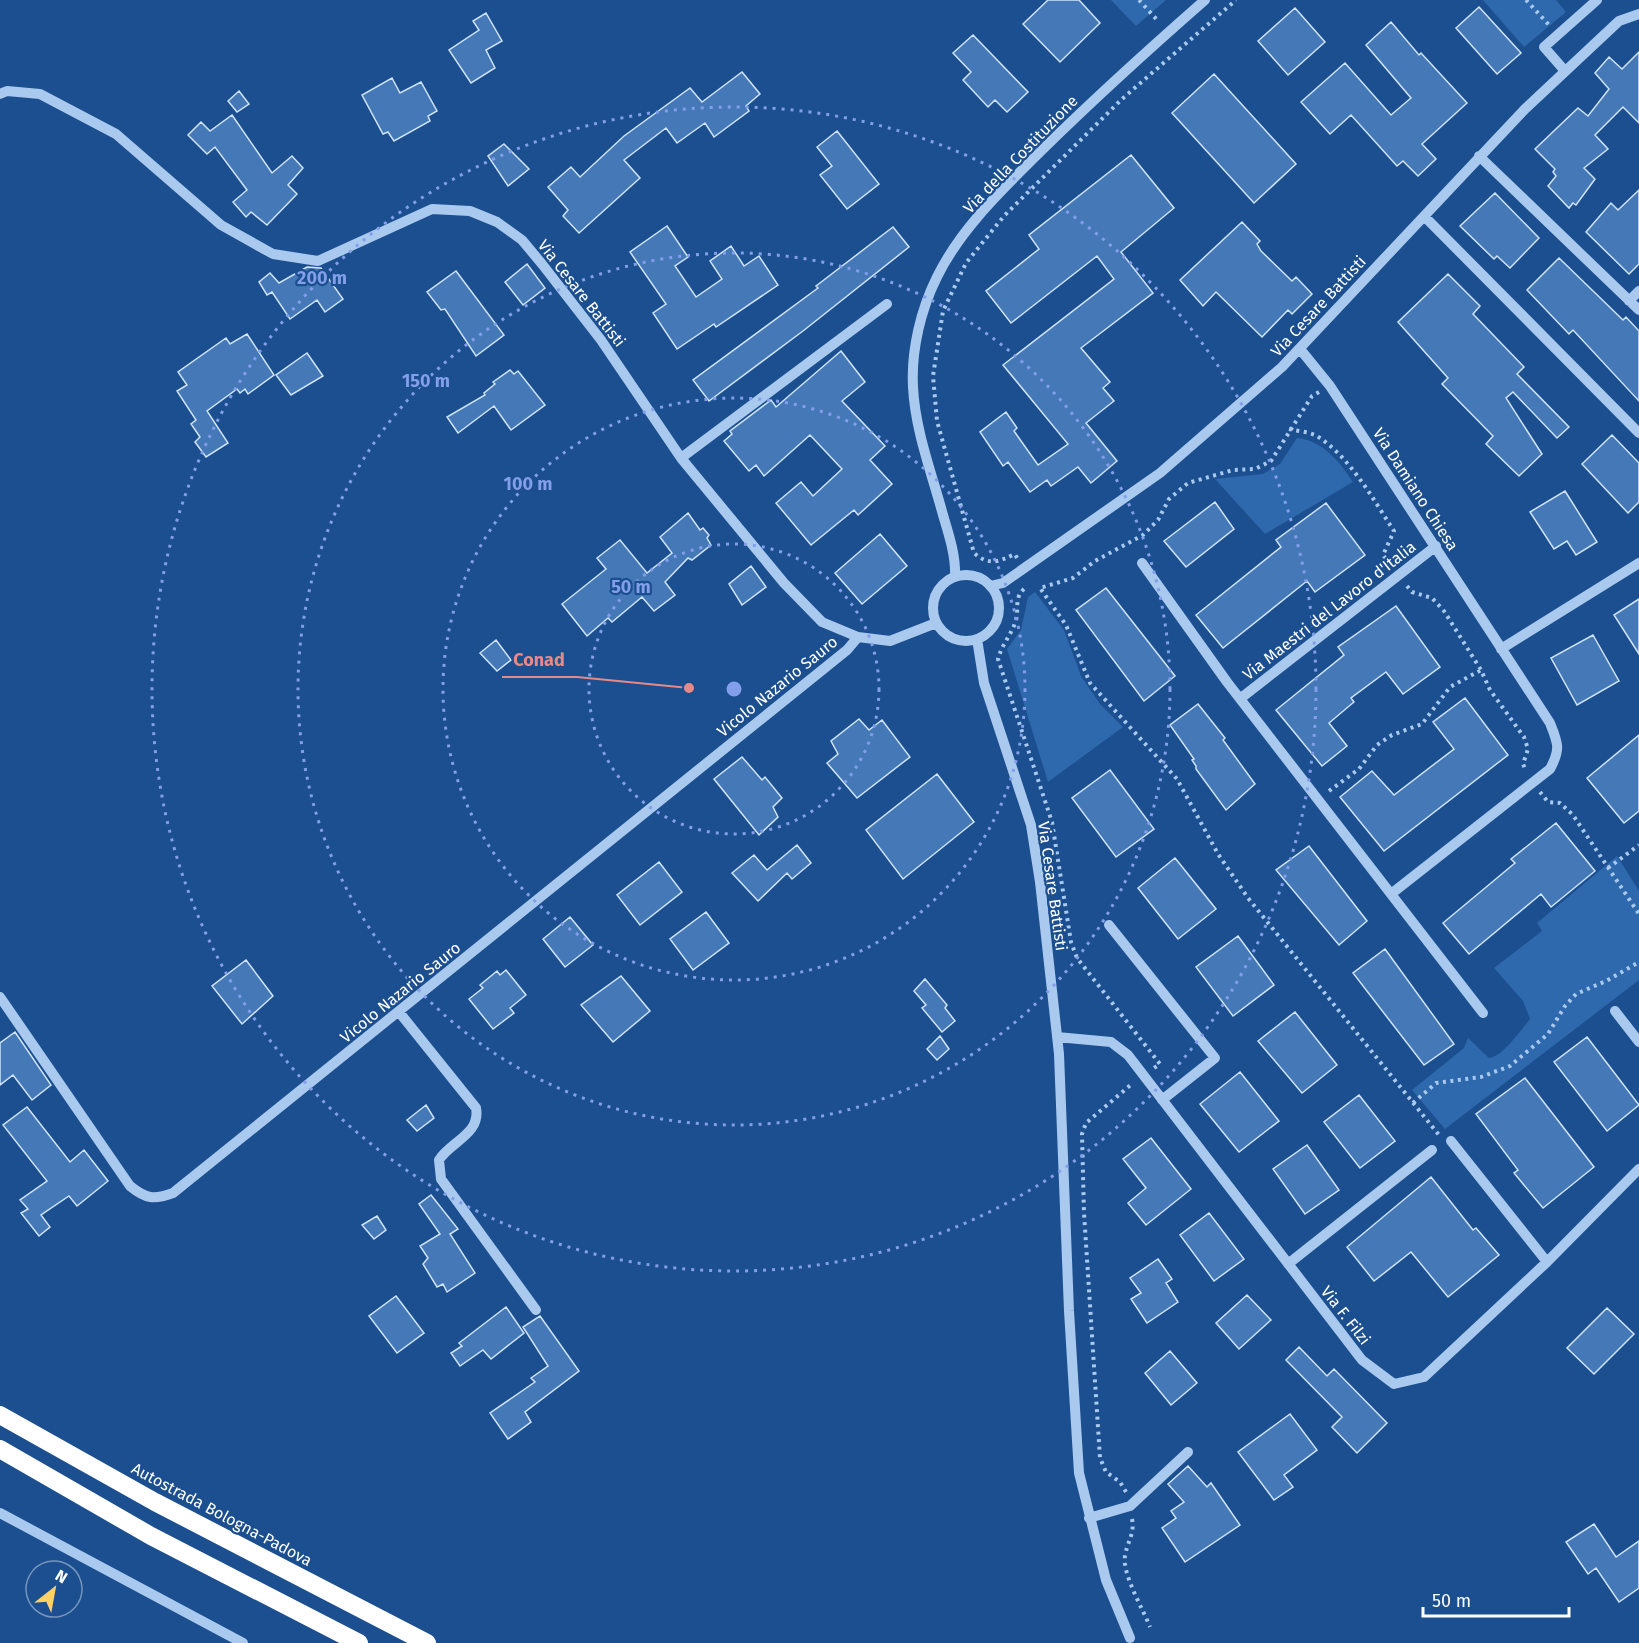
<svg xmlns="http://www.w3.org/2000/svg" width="1639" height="1643" viewBox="0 0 1639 1643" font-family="'Fira Sans',sans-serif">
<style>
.green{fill:#2e69ad}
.building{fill:#4478b7;stroke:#cfe3fa;stroke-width:1.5}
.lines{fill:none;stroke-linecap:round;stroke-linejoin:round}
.path{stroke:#a9c9ee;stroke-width:4;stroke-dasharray:3 4.5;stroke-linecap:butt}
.minor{stroke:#a9c9ee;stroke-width:10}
.highway{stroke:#fff;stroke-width:18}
.ring{fill:none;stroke:#839eea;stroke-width:3;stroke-dasharray:3 6}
.labels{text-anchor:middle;stroke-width:4.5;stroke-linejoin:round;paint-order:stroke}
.street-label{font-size:16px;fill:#fff;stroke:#1b4f8f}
.centre{fill:#839eea;stroke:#1b4f8f;stroke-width:3}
.ring-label{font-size:18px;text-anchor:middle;font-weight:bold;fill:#839eea;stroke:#1b4f8f;stroke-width:4.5;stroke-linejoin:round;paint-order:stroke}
.leader{fill:none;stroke:#e88989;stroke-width:2}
.callout-dot{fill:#e88989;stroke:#1b4f8f;stroke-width:2}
.callout-label{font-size:18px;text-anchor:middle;font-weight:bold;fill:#e88989;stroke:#1b4f8f;stroke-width:4.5;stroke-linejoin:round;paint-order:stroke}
</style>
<rect width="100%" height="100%" fill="#1b4f8f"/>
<path class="green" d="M1111 0H1166L1136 26Z
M1483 0H1556L1566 12 1524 47Z
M1297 438C1322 440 1340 462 1353 482L1265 534 1215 479 1263 474 1280 464Z
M1035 592 1064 630 1081 676 1100 704 1123 727 1048 782 1007 649 1021 630 1028 597Z
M1617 856 1639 891V980L1445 1129 1412 1090 1464 1048 1468 1038 1489 1058C1502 1057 1520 1031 1530 1019L1523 1001 1494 968 1542 931 1537 923Z"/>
<path class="building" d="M1048 0H1079L1100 23 1060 62 1023 24Z
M1479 7 1521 53 1497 74 1456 28Z
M1295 8 1325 42 1288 75 1258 41Z
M486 13 502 41 486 50 495 68 471 83 449 50 479 30 473 21Z
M1391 22 1419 55 1421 53 1467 103 1422 144 1436 159 1418 176 1403 161 1397 166 1351 115 1330 134 1301 102 1345 63 1391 115 1411 98 1366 45Z
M973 35 1028 92 1007 112 995 100 988 107 963 80 971 72 953 53Z
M1639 52V123L1623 107 1595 135 1608 149 1584 168 1595 179 1576 205 1573 203 1569 208 1548 186 1556 176 1553 172 1555 169 1535 149 1578 108 1588 116 1609 89 1595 73 1609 57 1622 69Z
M742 72 760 94 746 106 749 111 714 137 705 123 677 143 666 128 624 160 640 178 579 233 563 216 568 210 548 187 571 167 580 177 624 136 690 88 702 102Z
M1214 74 1296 164 1254 203 1172 113Z
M392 78 400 93 421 82 437 111 428 116 430 121 394 141 388 132 383 134 362 95Z
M239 91 249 104 237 112 228 101Z
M232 115 272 173 292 156 303 168 288 185 297 194 267 225 251 212 246 217 233 202 247 190 215 147 207 154 188 135 201 122 210 131Z
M837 131 879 184 847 209 820 175 832 166 817 147Z
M504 144 529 169 508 186 488 156Z
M1131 155 1174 208 1121 252 1153 293 1081 348 1110 382 1103 388 1114 401 1086 423 1117 461 1091 483 1078 467 1051 486 1047 480 1030 492 1008 462 1003 466 980 432 1006 412 1017 428 1014 431 1038 465 1068 444 1003 365 1114 279 1097 256 1011 323 986 291 1039 249 1029 235Z
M1639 190V264L1629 274 1586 232 1611 203 1618 210Z
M1495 193 1539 238 1510 268 1497 256 1494 259 1460 226Z
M1242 222 1260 241 1257 244 1261 251 1292 281 1296 277 1312 294 1292 314 1288 310 1262 337 1216 292 1203 306 1180 280Z
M667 226 688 257 675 266 696 297 722 279 710 261 731 246 744 266 759 256 778 285 716 327 714 324 677 349 653 313 666 304 630 252Z
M893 227 909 247 803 331 709 401 693 380 818 288 816 286Z
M1559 258 1623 320 1626 317 1639 331V401L1573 330 1569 334 1527 290Z
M527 264 545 288 523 305 505 282Z
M307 267 321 268 343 299 325 312 317 300 290 319 272 292 267 295 259 282 270 273 279 283Z
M456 271 504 335 476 356 445 309 441 310 427 292Z
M1448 274 1480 306 1473 314 1524 367 1517 374 1569 427 1557 438 1513 392 1506 398 1542 454 1519 476 1486 444 1493 436 1442 384 1448 378 1398 322Z
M247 334 274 375 248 394 245 389 240 393 237 389 207 411 228 443 206 457 195 442 200 437 191 424 196 420 177 391 187 385 178 372 226 338 230 344Z
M841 351 865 382 842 401 885 446 870 460 892 484 858 515 854 510 811 545 776 503 801 482 813 496 842 469 810 435 764 476 756 465 749 471 724 441 732 434 730 431 771 400 776 407Z
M307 353 323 376 291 395 276 375Z
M510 370 514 374 518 371 545 405 511 430 494 406 458 433 447 417 485 395 484 393 495 384 493 382Z
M1612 435 1639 463V502L1628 513 1582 464Z
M1565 491 1597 542 1576 555 1567 541 1554 549 1530 512Z
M1215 502 1234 529 1186 567 1164 541Z
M1326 503 1365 555 1315 592 1307 581 1223 648 1196 615 1281 547 1276 540Z
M688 513 700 530 703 528 709 535 707 538 711 545 692 560 688 558 665 582 675 595 654 611 642 597 612 622 608 618 587 636 562 604 606 569 597 558 620 540 647 573 672 553 660 537Z
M880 534 907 566 862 604 835 573Z
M751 566 766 587 742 605 729 584Z
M1106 588 1175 676 1144 701 1076 610Z
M1639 599V654L1614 615Z
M1396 606 1440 667 1403 694 1386 672 1351 698 1354 702 1329 723 1347 746 1322 766 1276 710 1344 655 1338 647Z
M1593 635 1619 681 1577 705 1551 658Z
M496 640 511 660 497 671 480 653Z
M1465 698 1508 755 1384 851 1340 797 1372 771 1394 795 1454 749 1433 722Z
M1198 704 1225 738 1223 740 1255 784 1226 810 1196 769V766L1192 760 1194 759 1170 725Z
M859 719 869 730 882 720 910 757 857 798 827 763 838 754 831 741Z
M1639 735V811L1624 823 1587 778Z
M742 757 762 780 765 777 782 798 773 807 778 817 759 835 714 779Z
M1110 770 1154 829 1116 857 1072 798Z
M937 774 974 822 903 879 866 830Z
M1556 823 1595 871 1551 907 1541 894 1469 954 1443 923 1515 863 1511 859Z
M797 845 811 863 792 879 787 873 758 901 732 873 754 855 767 870Z
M1309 846 1367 921 1339 945 1276 870Z
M1175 858 1216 909 1178 939 1138 888Z
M659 862 682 892 640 925 617 895Z
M706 912 729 943 693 970 670 939Z
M570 917 593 945 565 967 543 939Z
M1238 936 1274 985 1233 1016 1196 967Z
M1385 949 1454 1044 1424 1065 1353 973Z
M246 960 273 996 242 1024 212 986Z
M506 970 526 995 510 1008 514 1013 493 1029 469 999 483 988 480 985 497 971 500 975Z
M621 976 650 1011 613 1042 581 1005Z
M925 979 947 1005 945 1008 955 1021 942 1032 922 1008 926 1005 914 991Z
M1295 1012 1337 1065 1302 1093 1258 1041Z
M15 1032 51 1085 32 1100 13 1075 0 1085V1043Z
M940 1036 949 1049 937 1060 927 1049Z
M1587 1037 1639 1105 1607 1131 1554 1062Z
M1240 1072 1279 1121 1239 1152 1200 1104Z
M1525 1078 1594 1167 1543 1208 1514 1173 1518 1170 1476 1114Z
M1359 1095 1395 1141 1360 1168 1324 1122Z
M426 1105 434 1118 417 1131 407 1120Z
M27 1107 70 1162 84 1150 108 1181 77 1206 69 1196 41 1215 50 1227 39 1236 21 1213 28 1209 20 1200 47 1181 3 1125Z
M1151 1138 1191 1189 1146 1225 1128 1203 1146 1188 1123 1159Z
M1307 1145 1339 1190 1305 1214 1273 1169Z
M1431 1177 1473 1230 1476 1228 1499 1255 1448 1297 1411 1252 1374 1281 1347 1247Z
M431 1195 458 1229 450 1234 475 1273 447 1292 443 1284 437 1287 423 1264 428 1258 420 1246 440 1234 419 1204Z
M1209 1213 1244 1259 1214 1281 1180 1235Z
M377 1216 386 1230 374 1239 362 1225Z
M1158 1259 1172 1279 1166 1283 1178 1302 1147 1323 1131 1299 1141 1293 1130 1278Z
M1247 1295 1271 1320 1239 1349 1216 1323Z
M396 1296 424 1333 397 1353 369 1316Z
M506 1307 524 1333 491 1359 483 1350 460 1366 451 1353 462 1346 459 1343Z
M1607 1308 1634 1334 1594 1374 1567 1348Z
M540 1316 579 1371 525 1412 531 1422 508 1439 490 1413 535 1382 531 1378 548 1366 523 1327Z
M1299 1347 1327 1376 1334 1369 1387 1423 1357 1453 1332 1427 1342 1417 1286 1360Z
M1170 1351 1197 1383 1171 1405 1145 1373Z
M1290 1414 1317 1450 1284 1475 1293 1487 1274 1500 1238 1452Z
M1188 1466 1207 1487 1211 1483 1240 1525 1185 1562 1162 1528 1176 1518 1171 1511 1184 1502 1168 1484Z
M1594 1524 1616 1557 1639 1541V1588L1619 1602 1596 1568 1588 1574 1566 1542Z"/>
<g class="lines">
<path class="path" d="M1139 0 1159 22
M1526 0 1550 26
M1319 392 1312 396 1271 461 1255 469 1233 470 1188 483 1169 499 1158 520 1143 535 1095 561 1073 578 1040 588 1066 625 1090 683 1177 779 1218 854 1248 898 1439 1135
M1289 429C1298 431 1309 432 1317 436 1350 457 1373 499 1394 531L1383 555 1391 566
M1017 558 1015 554C998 562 989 566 974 553L937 421 933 376 943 311 966 263 1004 216 1122 99 1236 0
M1407 586 1412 592 1432 598 1444 611 1481 670 1490 690 1524 737 1528 749 1523 764 1526 771
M1024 589C1014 598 1019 608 1016 620 1012 634 1002 644 998 659L1052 822 1071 942 1077 958 1160 1064 1154 1068
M1329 791 1359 769 1377 745 1392 735 1422 724 1450 687 1481 670
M1540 792 1548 802 1560 803 1573 815 1639 914
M1608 868 1639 845
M1413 1103 1436 1083 1481 1077 1510 1066 1548 1034 1565 1006 1576 994 1606 981 1639 962
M1126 1492 1120 1482 1106 1472 1100 1458 1084 1213 1082 1134 1086 1123 1133 1083
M1132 1519C1135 1534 1127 1542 1125 1556 1122 1574 1143 1609 1150 1627"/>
<path class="minor" d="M1565 71 1544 47 1597 0
M0 94 7 91 40 94 116 134 221 225 273 254 318 261 432 209 470 211 497 222 522 240 542 264 601 340 681 458 784 583 822 622 858 637 890 641 936 623
M1479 156 1639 310
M1424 216 1639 433
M1629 301 1639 291
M1300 349 1330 386 1550 723C1558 743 1561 749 1550 769L1391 894
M681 458 887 304
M1142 563 1227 682 1483 1013
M933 608a33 33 0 1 1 66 0a33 33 0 1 1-66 0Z
M955 577C956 556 949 535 943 515 932 474 915 430 913 387 911 350 921 309 937 277 961 228 1003 189 1041 151 1094 99 1149 49 1205 0
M990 586 1003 583 1160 473 1282 367 1525 109 1619 21 1639 14
M977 639 984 683 1031 825 1040 882 1059 1054 1069 1311 1079 1473 1106 1580 1130 1638
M1501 649 1639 563
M1241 698 1436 546
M1109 925 1215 1058 1162 1100
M0 997 130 1186C146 1199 154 1200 173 1193L847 650 858 637
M1615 1011 1639 1042
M399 1012 476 1108C481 1134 450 1142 439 1160L441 1179 536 1310
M1057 1037 1111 1042 1128 1055 1362 1360 1394 1384 1424 1377 1547 1262 1639 1169
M1451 1141 1547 1262
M1288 1264 1432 1150
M0 1513 243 1643
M1089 1518 1130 1506 1188 1452"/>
<path class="highway" d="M0 1415 155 1502 427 1643
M0 1449 151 1536 359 1643"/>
</g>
<g class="ring">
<circle cx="734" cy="689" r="145"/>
<circle cx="734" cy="689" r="291"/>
<circle cx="734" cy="689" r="436"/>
<circle cx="734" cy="689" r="582"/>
</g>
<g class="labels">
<g class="street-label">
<text transform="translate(1020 154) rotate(-46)" y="6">Via della Costituzione</text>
<text transform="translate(582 293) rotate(52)" y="6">Via Cesare Battisti</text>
<text transform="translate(1318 306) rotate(-47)" y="6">Via Cesare Battisti</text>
<text transform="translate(1416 489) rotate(57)" y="6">Via Damiano Chiesa</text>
<text transform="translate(1329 610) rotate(-38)" y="6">Via Maestri del Lavoro d'Italia</text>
<text transform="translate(777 686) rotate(-39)" y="6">Vicolo Nazario Sauro</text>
<text transform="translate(1053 886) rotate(82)" y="6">Via Cesare Battisti</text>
<text transform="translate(400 992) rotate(-39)" y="6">Vicolo Nazario Sauro</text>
<text transform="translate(1346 1315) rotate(52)" y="6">Via F. Filzi</text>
<text transform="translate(222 1514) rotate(28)" y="6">Autostrada Bologna-Padova</text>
</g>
</g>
<circle cx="734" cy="689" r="9" class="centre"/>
<g class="ring-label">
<text x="322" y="284">200 m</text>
<text x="426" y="387">150 m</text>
<text x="528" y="490">100 m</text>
<text x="631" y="593">50 m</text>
</g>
<path class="leader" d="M689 688L577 677H502"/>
<circle class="callout-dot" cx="689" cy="688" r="6"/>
<g class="callout-label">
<text x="539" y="666">Conad</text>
</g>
<g transform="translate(54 1589) rotate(31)"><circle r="28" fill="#1b4f8f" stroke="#7695bc" stroke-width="1.5"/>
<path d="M0-4.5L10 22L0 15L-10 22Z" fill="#ffd166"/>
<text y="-9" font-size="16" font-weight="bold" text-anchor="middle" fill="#ffffff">N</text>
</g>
<path d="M1423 1607v9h146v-9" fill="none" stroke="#ffffff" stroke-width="3"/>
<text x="1432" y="1607" font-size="18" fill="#ffffff" stroke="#1b4f8f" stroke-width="4.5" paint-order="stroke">50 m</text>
</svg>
